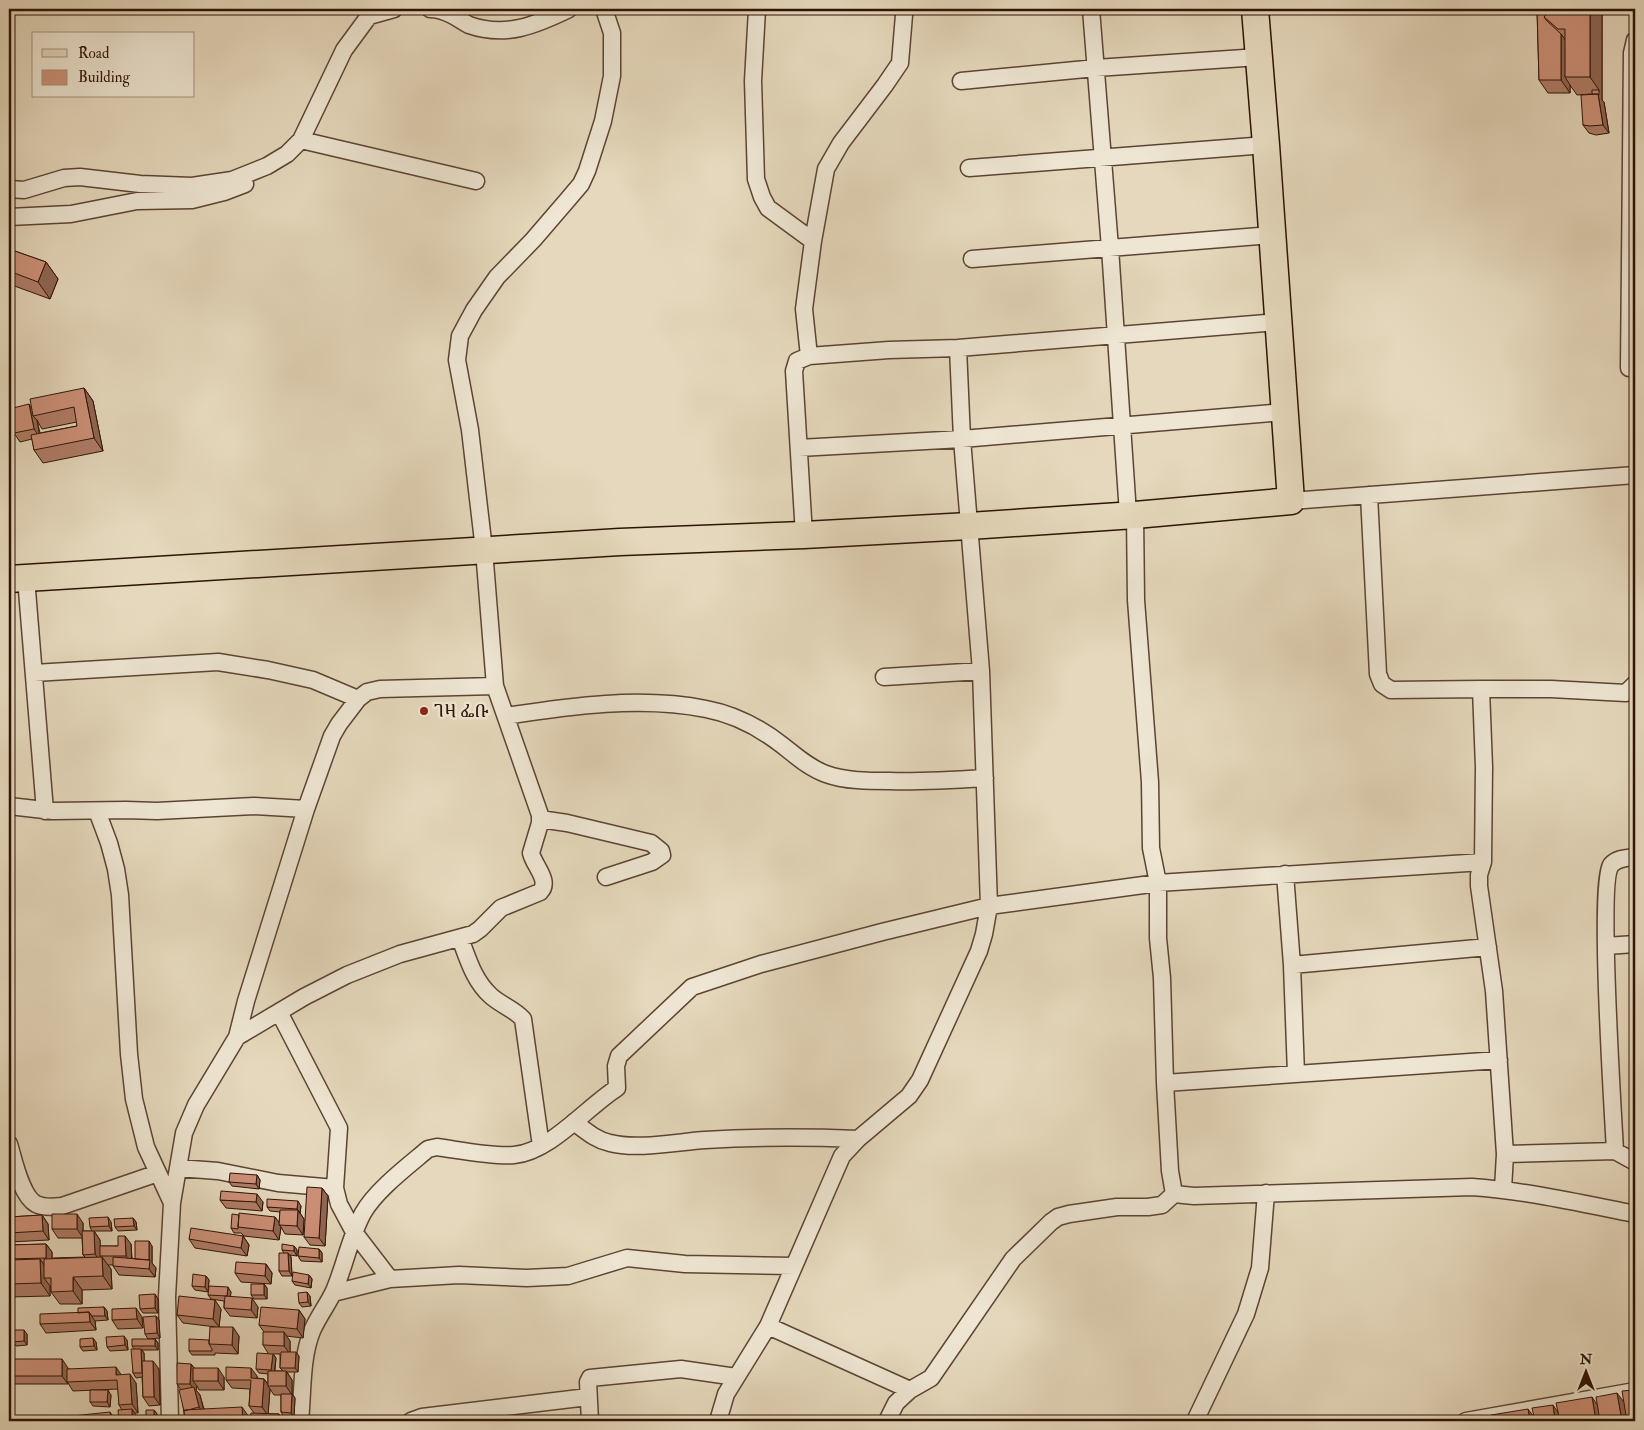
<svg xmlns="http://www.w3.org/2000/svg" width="1644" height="1430" viewBox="0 0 1644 1430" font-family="'IM FELL Double Pica','Noto Serif Ethiopic',serif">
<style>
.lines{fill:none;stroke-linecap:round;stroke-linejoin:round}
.minor-casing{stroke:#5c4433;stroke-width:19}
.primary-casing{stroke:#2e1305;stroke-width:29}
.minor{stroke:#eee6d3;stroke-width:16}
.primary{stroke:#e5d8bc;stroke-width:26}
.wall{fill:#b07d68;stroke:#2e1305;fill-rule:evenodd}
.shaded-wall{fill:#906655;stroke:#2e1305}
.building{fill:#cd9179;stroke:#2e1305}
.poi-dot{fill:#8f2418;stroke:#eee6d3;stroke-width:2}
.labels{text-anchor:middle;stroke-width:5;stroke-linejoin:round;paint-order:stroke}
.poi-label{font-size:18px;fill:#2e1305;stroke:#eee6d3;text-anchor:start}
</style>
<rect width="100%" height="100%" fill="#e5d8bc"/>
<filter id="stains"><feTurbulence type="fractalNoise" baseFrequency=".004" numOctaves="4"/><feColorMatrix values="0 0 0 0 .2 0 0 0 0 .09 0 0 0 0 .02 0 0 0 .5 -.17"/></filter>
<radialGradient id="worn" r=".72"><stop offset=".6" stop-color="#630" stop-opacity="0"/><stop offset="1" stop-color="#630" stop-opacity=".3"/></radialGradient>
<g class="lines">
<g class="minor-casing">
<path id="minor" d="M430 9C437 9 446 12 452 15 458 18 463 22 469 25 506 38 536 25 569 9
M757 9 753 81 756 179 762 197 768 208 813 241
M1091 9 1110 248 1128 514
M961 81 1096 68 1259 57
M301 140 476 181
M969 168 1266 145
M9 189 24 190 64 178 80 177 140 184 192 186 232 180 267 166 287 154 301 140 344 50 369 16 394 9
M9 217 71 214 137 201 192 200 224 192 245 184
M972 259 1272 235
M809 356 804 309 813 241 826 169 841 143 885 85 900 63 904 15 903 9
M1629 368 1632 53 1635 40
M799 448 962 439 1285 412
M1369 495 1378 674 1382 684 1391 690 1481 689 1484 767 1483 862 1479 875V886L1494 991 1505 1154 1503 1189
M1291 501 1635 475
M1135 515 1136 600 1150 782 1151 848 1158 883V938L1162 978 1165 1083 1170 1171 1174 1194 1194 1196 1472 1187C1527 1191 1581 1203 1635 1214
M804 535 794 371 797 361 809 356 889 350 958 348 1279 322
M26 578 45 811
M34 673 218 662 268 670 313 680 358 699
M884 677 981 671
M1481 689H1551L1626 693 1635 684
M506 716C571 706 641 696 706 709 733 714 760 728 782 745 795 755 809 768 826 774 845 781 869 781 890 781 921 782 953 780 985 778
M9 806 53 811 126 810 157 811 254 806 306 809
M97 811 109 843 116 869 120 895 129 1054 134 1099 146 1147 172 1203
M540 819 567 823 651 843 661 851 662 855 652 862 606 877
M1635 857C1627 858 1617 858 1611 865 1598 883 1613 1112 1615 1151L1635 1162
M1285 874 1292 965 1296 1074
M460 938C468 959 474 981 491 996 501 1005 514 1009 523 1019L541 1146
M1606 946 1635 944
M1292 965 1488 947
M279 1012 339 1128 335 1188 339 1204 354 1232 390 1279
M237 1037 304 997 347 975 400 954 473 934 480 929 501 908 540 892C551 881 534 866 531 853L540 823V815L495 686
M1165 1083 1499 1060
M574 1122C586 1131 596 1140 610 1143 636 1150 677 1142 705 1140 756 1137 807 1137 858 1139
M9 1144C14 1160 21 1196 36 1204 44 1208 54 1207 62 1206L158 1173
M1505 1154 1615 1151
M178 1168 218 1171 278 1183 335 1188
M333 1293 390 1279 459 1275 527 1278 568 1276 627 1258 685 1264 794 1266
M768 1326 910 1390
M170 1421 167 1297 172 1203 184 1133 196 1105 237 1037 246 1001 306 809 332 736 339 724 358 699 367 692 380 689 495 686 484 550 470 430 457 360 460 336 474 310 497 277 533 240 570 197 581 184 587 171 603 121 612 76V33L604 9
M300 1421C303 1392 301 1358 312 1331 318 1317 328 1304 334 1291 345 1265 350 1237 363 1213 376 1190 408 1166 428 1149L437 1147C459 1150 493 1157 514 1155 550 1152 587 1107 617 1088L616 1066 619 1056 692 987 761 964 882 932 989 906 1158 883 1483 862
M411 1421 422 1417 588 1397
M590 1421 588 1382 590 1378 681 1369 736 1377
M718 1421 726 1394 768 1326 842 1156 858 1139 909 1096 920 1080 979 951 984 934 989 906 981 671 962 439 958 348
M887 1421 896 1403 910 1390 931 1378 1013 1259 1051 1222 1058 1217 1069 1214 1117 1207H1148L1162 1205 1174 1194
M1195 1421 1246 1314 1260 1268 1266 1193
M1466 1421 1635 1391"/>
</g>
<g class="primary-casing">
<path id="primary" d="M9 579 620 542 804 535 969 526 1135 515 1291 501 1266 145 1255 9"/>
</g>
<use href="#minor" class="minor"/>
<use href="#primary" class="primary"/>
</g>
<path class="wall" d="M1537 9H1602V100L1604 102 1609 133 1596 135 1589 133 1583 125 1591 94 1577 95 1570 85V93H1548L1539 80Z
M9 249 46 262 58 279 50 299 9 284Z
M84 388 93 401 103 451 43 463 34 450 32 439 20 442 14 433 32 408ZM37 420 42 429 77 422V426L40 433Z
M257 1175 260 1180 259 1189 232 1186 229 1182Z
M322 1188 328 1196 325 1246 310 1245 304 1237Z
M220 1200 263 1202 262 1211 226 1208Z
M301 1206 300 1213 304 1219 303 1235 285 1234 281 1227 279 1240 244 1236 241 1233H234L231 1228 275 1217 279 1224 280 1212 270 1211 267 1207Z
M42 1215 48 1224 49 1240 9 1242V1217Z
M133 1218 136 1222 137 1230 118 1231 115 1227Z
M111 1222 112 1231H94L100 1240V1246H118L131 1244 132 1258 135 1259 152 1246V1263L156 1268 155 1277 119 1275 113 1266V1265H108L111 1269 112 1289 82 1290V1304H60L51 1292V1288L50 1286V1296L9 1297V1245L46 1244 52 1252V1258L85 1257 83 1255 82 1238H58L52 1229 83 1223V1231H92L90 1227Z
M243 1236 249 1245 247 1256 195 1248 189 1239Z
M294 1246 297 1250V1256L290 1255 291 1257 292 1276H282L279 1271 284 1253 282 1250Z
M319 1249 322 1253V1262L301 1261 298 1256Z
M266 1264 272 1273 271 1284 241 1282 235 1273Z
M309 1275 312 1279 311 1288 295 1285 292 1281Z
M206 1276 209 1280 208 1292 195 1290 192 1286Z
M264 1284 267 1288V1299H254L251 1295Z
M231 1292 230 1297 258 1307 257 1318 230 1316 224 1308V1301L211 1299 208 1295Z
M310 1296 311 1306 302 1307 299 1303Z
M158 1299V1313H143L140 1309Z
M104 1307 107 1311 108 1320 95 1321 96 1330 46 1333 40 1324 78 1313Z
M221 1309 219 1327 239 1336 238 1354 215 1353V1355H192L189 1351 209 1340 216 1327 183 1323 177 1315Z
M299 1310 305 1319 303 1338 286 1336 290 1341V1352L299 1356 298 1372H287L292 1380V1394L295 1398 294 1417H284L281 1412V1395H274L270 1389 268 1414H279L284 1421H185L181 1390 177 1384 191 1364 194 1368 224 1377V1390H199L197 1386 196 1390 200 1395 204 1409 250 1419 254 1413 249 1406 250 1389 232 1388 226 1380 257 1376V1378L264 1379 268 1384V1374L259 1373 256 1369 268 1353 263 1345 264 1332 259 1325ZM273 1354H280V1368L283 1371H275L276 1358Z
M156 1316 159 1320 160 1338 148 1339 145 1334Z
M142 1317 143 1328 118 1329 112 1320Z
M27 1334V1345L16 1346 13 1342Z
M155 1339 158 1343V1350H142L144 1353V1361L159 1369 160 1405 149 1406 143 1397 142 1377 136 1378 133 1373 134 1349 132 1346Z
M127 1340 128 1350 110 1351 107 1347Z
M96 1342 97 1350 83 1351 80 1347Z
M9 1359 68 1369 121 1375 136 1383 138 1413H134L138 1418V1421H119L122 1410 119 1405 118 1389 73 1391 68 1383V1384H10L9 1383Z
M111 1395 110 1407 93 1406 90 1402Z
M154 1410 157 1414V1421H147L146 1420Z"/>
<path class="shaded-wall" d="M1590 9H1602V100L1604 102 1609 133 1603 125 1598 94 1599 90 1590 77Z
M1561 34 1570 46 1565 77 1570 85V93L1561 80Z
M46 262 58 279 50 299 38 282Z
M84 388 93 401 103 451 94 438Z
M29 404 35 413 33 416 37 420 40 438 34 429Z
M257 1175 260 1180 259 1189 256 1184Z
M322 1188 328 1196 325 1246 319 1238Z
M257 1194 263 1202 262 1211 256 1202Z
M298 1201 301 1206 300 1213 297 1209Z
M298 1210 304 1219 303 1235 297 1226Z
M77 1214 83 1223V1238L77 1229Z
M42 1215 48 1224 49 1240 43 1231Z
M108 1217 111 1222 112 1231 109 1226Z
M275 1217 281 1225H279L281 1227 279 1240 273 1231Z
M133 1218 136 1222 137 1230 134 1226Z
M94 1231 100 1240 101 1263 95 1254Z
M125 1236 131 1244 132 1264 126 1256Z
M243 1236 249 1245 247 1256 241 1248Z
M149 1241 152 1246V1263L156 1268 155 1277 149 1269Z
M46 1244 52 1252V1266L46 1258Z
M294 1246 297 1250V1256L294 1251Z
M319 1249 322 1253V1262L319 1258Z
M288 1253 291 1257 292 1276 289 1271Z
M102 1257 111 1269 112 1289 103 1276Z
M40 1259 49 1272 44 1278 50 1286V1296L41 1283Z
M266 1264 272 1273 271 1284 265 1276Z
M309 1275 312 1279 311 1288 308 1284Z
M206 1276 209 1280 208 1292 205 1287Z
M73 1277 82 1290V1304L73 1291Z
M264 1284 267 1288V1299L264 1295Z
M228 1287 231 1292 230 1301 227 1297Z
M307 1292 310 1296 311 1306 308 1302Z
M155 1294 158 1299V1313L155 1308Z
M252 1298 258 1307 257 1318 251 1310Z
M215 1300 221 1309 219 1327 213 1319Z
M104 1307 107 1311 108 1320 105 1316Z
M136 1308 142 1317 143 1328 137 1319Z
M299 1310 305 1319 303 1338 297 1329Z
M89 1312 95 1321 96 1330 90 1322Z
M156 1316 159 1320 160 1338 157 1333Z
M233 1327 239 1336 238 1354 232 1345Z
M24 1330 27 1334V1345L24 1341Z
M284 1332 290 1341V1354L284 1346Z
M124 1336 127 1340 128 1350 125 1345Z
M93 1338 96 1342 97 1350 94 1346Z
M155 1339 158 1343V1350L155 1346Z
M141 1349 144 1353 145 1377 142 1373Z
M296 1352 299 1356 298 1372 295 1368Z
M273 1354 276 1358 274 1374 271 1370Z
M62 1359 68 1368V1382H67L68 1384 62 1376Z
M153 1361 159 1369 160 1405 154 1397Z
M191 1364 197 1372 193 1381 197 1386 196 1390 200 1395 205 1416 199 1407 195 1391 190 1384Z
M116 1367 122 1376 116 1375Z
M218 1368 224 1377V1390L218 1381Z
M251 1368 257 1376V1387L251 1378Z
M286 1371 292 1380V1394L295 1398 294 1417 291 1413 292 1395 286 1386Z
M130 1374 136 1383 138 1413 132 1404Z
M264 1379 269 1386H268L270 1389 268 1416 262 1407Z
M108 1390 111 1395 110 1407 107 1402Z
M1617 1393 1627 1406 1629 1421H1622Z
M1592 1397 1601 1410 1603 1421H1596Z
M1553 1405 1562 1418V1421H1555Z
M242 1407 251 1420V1421H243Z
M132 1409 138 1418V1421H132Z
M1528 1409 1537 1421H1530Z
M154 1410 157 1414V1421H156L154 1419Z
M110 1412 116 1421H111Z
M279 1414 284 1421H279Z"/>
<path class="building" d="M1537 9H1552L1544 17 1547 21 1561 34V80H1539Z
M1552 9H1590V77H1565V29H1558L1544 17Z
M1592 90H1599V95L1598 94H1592Z
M1598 94 1603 125 1590 126 1583 125 1581 95Z
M9 249 46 262 38 282 9 271Z
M84 388 94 438 34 450 31 435 77 426 74 407 33 416 30 399Z
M29 404 34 429 14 433 9 409Z
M230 1173 257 1175 256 1184 229 1182Z
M307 1187 322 1188 319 1238 304 1237Z
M221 1191 257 1194 256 1202 220 1200Z
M267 1199 298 1201 297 1209 267 1207Z
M280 1210H298L297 1226 279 1225Z
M239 1213 275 1217 273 1231 238 1227Z
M52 1214H77V1229H52Z
M232 1214 239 1215 238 1227V1229L231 1228Z
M42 1215 43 1231 9 1233V1217Z
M108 1217 109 1226 90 1227 89 1218Z
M133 1218 134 1226 115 1227 114 1219Z
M191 1228 243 1236 241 1248 189 1239Z
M82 1231H94L95 1254 83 1255Z
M118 1236H125L126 1256H100V1246H118Z
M135 1241H149V1260L135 1259Z
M46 1244V1258L9 1259V1245Z
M282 1244 294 1246V1251L282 1250Z
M299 1247 319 1249V1258L298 1256Z
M279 1253H288L289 1271H279Z
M102 1257 103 1276 73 1277V1291L51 1292V1278H44V1259Z
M113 1257 150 1260 149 1269 113 1266Z
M40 1259 41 1283 9 1284V1260Z
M236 1262 266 1264 265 1276 235 1273Z
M293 1272 309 1275 308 1284 292 1281Z
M193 1274 206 1276 205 1287 192 1286Z
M251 1284H264V1295H251Z
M209 1286 228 1287 227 1296 208 1295Z
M307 1292 308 1302 299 1303 298 1293Z
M155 1294V1308L140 1309 139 1295Z
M179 1296 215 1300 213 1319 177 1315Z
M225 1296 252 1298 251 1310 224 1308Z
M104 1307 105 1316H92L89 1312 78 1313V1308Z
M261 1307 299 1310 297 1329 259 1325Z
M136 1308 137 1319 112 1320V1309Z
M89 1312 90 1322 40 1324V1314Z
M156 1316 157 1333 145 1334 143 1317Z
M210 1327H233L232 1345 209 1344Z
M12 1330H24V1341L13 1342Z
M263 1332H284V1346L263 1345Z
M124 1336 125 1345 107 1347 106 1337Z
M93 1338 94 1346 80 1347V1339Z
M132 1339H155V1346H132Z
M189 1339 209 1340V1344L212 1349V1351H189Z
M131 1349H141L142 1373H133Z
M281 1352H296L295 1368H280Z
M257 1353 273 1354 271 1370 256 1369Z
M9 1359H62V1376H9Z
M142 1361H153L154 1397H143Z
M177 1363 191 1364 190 1384H177Z
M116 1367V1375L130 1374 132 1404 119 1405 117 1380 67 1382V1369Z
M226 1367 251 1368V1378L264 1379 262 1407 249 1406 251 1380H226Z
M193 1368H218V1381H193Z
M268 1371H286V1386H268Z
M194 1387 199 1407 184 1411 179 1390Z
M90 1390H108L107 1402H90Z
M1635 1390V1421H1627L1622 1391Z
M1617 1393 1622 1421H1600L1596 1397Z
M281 1394H292L291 1413 281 1412Z
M1592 1397 1596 1421H1560L1556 1403Z
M1553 1405 1555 1421H1535L1532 1408Z
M242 1407 243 1421H185L184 1410Z
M132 1409V1421H119L118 1410Z
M1528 1409 1530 1421H1492L1491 1415Z
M146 1410H154V1419L146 1420Z
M110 1412 111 1421H54V1418Z
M251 1413 279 1414V1421H250Z
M1486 1416 1487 1421H1466V1419Z
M1462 1419V1421H1449Z"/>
<circle class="poi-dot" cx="424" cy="711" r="5"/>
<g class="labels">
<g class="poi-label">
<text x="434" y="717">ገዛ ፌቡ</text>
</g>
</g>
<rect width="1644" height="1430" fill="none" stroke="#e5d8bc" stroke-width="30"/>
<rect x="10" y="10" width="1624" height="1410" fill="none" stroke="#2e1305" stroke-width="2.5"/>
<rect x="15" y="15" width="1614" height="1400" fill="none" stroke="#2e1305"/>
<rect x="32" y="32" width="162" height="65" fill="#eee6d3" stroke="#a19281"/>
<rect x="42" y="49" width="25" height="8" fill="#e5d8bc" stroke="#a19281"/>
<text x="78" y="58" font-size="15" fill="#2e1305">Road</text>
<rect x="42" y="70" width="25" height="15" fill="#cd9179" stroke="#a19281"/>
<text x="78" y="82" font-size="15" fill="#2e1305">Building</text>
<g transform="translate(1586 1372)" stroke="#eee6d3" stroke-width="4" paint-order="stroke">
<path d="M0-4L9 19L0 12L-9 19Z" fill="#2e1305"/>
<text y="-8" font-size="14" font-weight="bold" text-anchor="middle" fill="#2e1305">N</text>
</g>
<rect width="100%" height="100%" filter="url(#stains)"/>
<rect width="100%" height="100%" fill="url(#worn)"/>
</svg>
